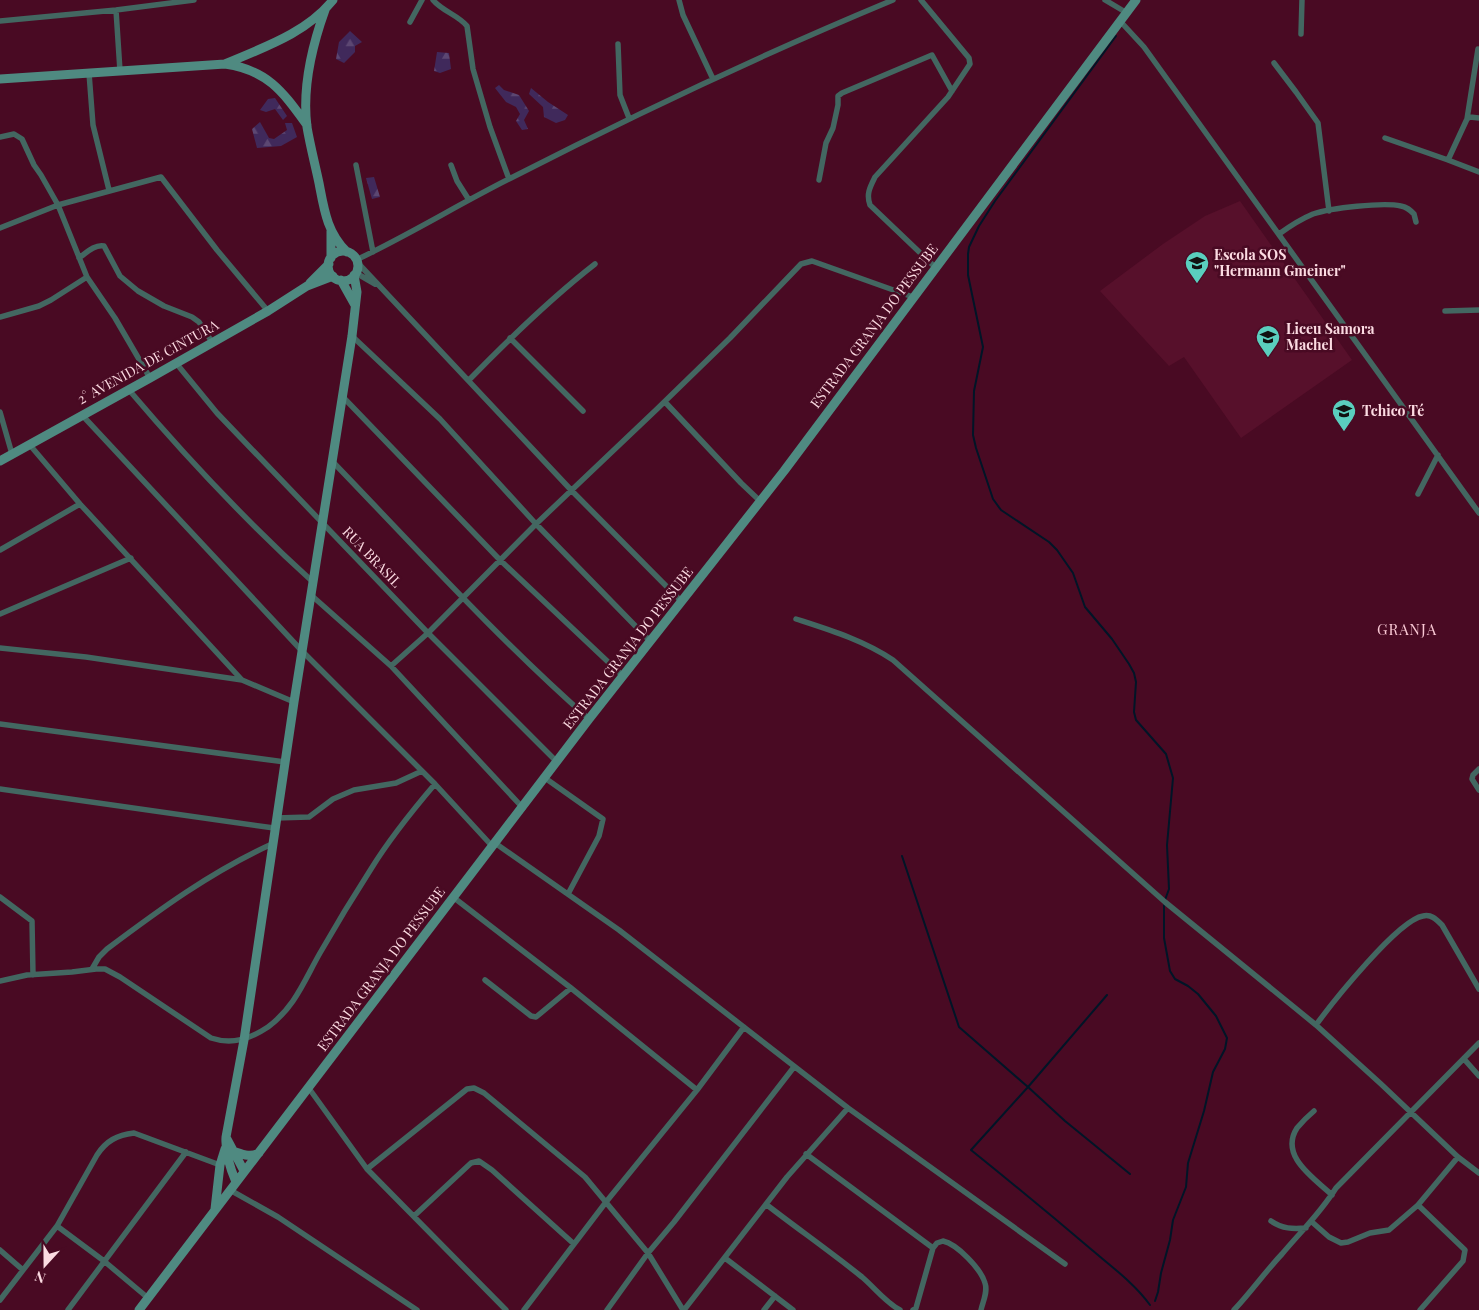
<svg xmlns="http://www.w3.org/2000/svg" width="1479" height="1310" viewBox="0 0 1479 1310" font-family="'Playfair Display',serif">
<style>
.built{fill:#57102b}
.forest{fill:url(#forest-firs)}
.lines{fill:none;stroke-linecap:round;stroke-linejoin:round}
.stream{stroke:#001527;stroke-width:2}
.street{stroke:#436761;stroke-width:5.5}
.secondary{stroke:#4f8a81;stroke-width:9}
.labels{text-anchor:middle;stroke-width:5;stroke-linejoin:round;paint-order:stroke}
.poi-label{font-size:14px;font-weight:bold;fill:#fcdbe2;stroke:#490a23;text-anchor:start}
.street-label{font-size:14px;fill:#fcdbe2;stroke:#490a23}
.neighbourhood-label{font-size:15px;letter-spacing:1px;fill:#fac9d5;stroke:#490a23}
</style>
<defs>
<pattern id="forest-firs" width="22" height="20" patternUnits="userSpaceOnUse" patternTransform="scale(1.25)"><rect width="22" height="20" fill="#40295b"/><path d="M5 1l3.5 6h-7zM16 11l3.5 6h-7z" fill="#5c4772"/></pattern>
</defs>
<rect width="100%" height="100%" fill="#490a23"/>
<path class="built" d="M1240 201 1352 360 1241 438 1184 357 1169 366 1100 291 1163 244 1205 216Z"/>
<path class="forest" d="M350 31 362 42 355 46V52L344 63 336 59 339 42Z
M437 52 449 53 451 69 440 73 434 71Z
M499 85 504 90 519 95 529 111 524 120 528 129 522 130 516 121 520 114 516 107 506 102 495 88Z
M531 88 548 102 568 115 565 120 556 123 544 117 543 107 529 94Z
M275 98 287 116 283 120 275 109 266 112 260 110 268 99Z
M260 122 269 138 274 139 287 130 285 123H292L297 137 281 146 257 148 252 129Z
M374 177 380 197 372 199 366 178Z"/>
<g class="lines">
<path class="stream" d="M1116 36 995 201 979 226 969 247 968 254V275L983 347 974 391 973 435 976 448 993 499 1001 510 1049 542 1057 550 1073 573 1085 607 1112 639 1129 664 1134 673 1136 682 1134 712 1136 720 1166 754 1173 778 1167 845 1169 889 1165 900
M902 856 959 1027 1028 1087 1065 1121 1130 1174
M1107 995 1028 1087 971 1150C1012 1183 1052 1216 1092 1250 1112 1267 1135 1284 1150 1305
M1155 1301 1158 1292 1161 1273 1170 1240 1173 1220 1186 1187 1188 1163 1204 1111 1213 1072 1225 1049 1227 1038 1216 1016 1198 994 1188 986 1175 979 1170 971 1164 938V905"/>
<path class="street" d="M433 0C442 11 458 15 467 26L473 69 490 127 509 179
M679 0 683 15 713 79
M921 0 969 58 970 64 948 97 875 177C870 187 866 194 870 205L935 267
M1105 0 1127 13
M116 10 120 71
M0 21 116 10 194 0
M1120 21 1144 47 1479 513
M410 22 422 0
M1301 34 1302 0
M618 44 620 95 629 118
M1274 63 1296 92 1318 123 1329 211
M89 73 93 125 109 190
M1467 119 1478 49
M0 137 14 134 22 139 34 165 41 175 58 205 87 277 115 318 150 378
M1385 138 1448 160 1479 172
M1448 160 1467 119 1470 117 1479 118
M356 165 373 252
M451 165 457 181 469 200
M819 180 826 143 833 128 838 105V96L842 93 932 55 952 91
M0 228 58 205 161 177 217 250 268 311
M1279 234C1290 226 1301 219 1313 214 1331 208 1383 202 1401 206 1407 207 1410 210 1414 214L1416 222
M79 258C86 253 95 244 104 246L120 276 138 291 164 306 192 317 199 322 212 342
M356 260C409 235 459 204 511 178 636 114 763 54 893 0
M357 262 572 491 682 602
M356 273 375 284
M1445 311 1479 310
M0 317 39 306 51 300 87 277
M352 336 440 419 536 524 650 641
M510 338 583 411
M176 363 217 413 428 633 557 762
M469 380C509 339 550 299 595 264
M129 390C186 457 247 522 313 582
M342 396 500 560 623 676
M665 402 741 483 760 501
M0 412 12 454
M82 415 302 651 435 784 492 846
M29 444 80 504 242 680
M332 461C416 548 498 639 589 719
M1418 494 1438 455
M0 550 80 504
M311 595 391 666 523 808
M0 614 131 558
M796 619C830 630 863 640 893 660L1165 902 1316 1025 1381 1084 1458 1157 1479 1173
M0 648 86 657 242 680 294 702
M391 666 428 633 536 524 657 409 730 338 801 264 812 261 913 297
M0 724 285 762
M1479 769 1473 775 1472 779 1479 790
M545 778 603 819 599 836 568 894
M0 789 274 828
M276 818 309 817 333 799 354 790 396 783 422 771
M495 843 619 930 848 1108 1065 1264
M0 897 32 921 33 975
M453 897 571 988 697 1090 744 1027
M92 969 99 957 107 949C159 910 212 871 272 844
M485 980 531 1016 536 1017 571 988
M0 981 27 975 72 972 96 969H105L120 977 211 1038C232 1045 250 1039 268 1027 295 1007 304 981 320 953 336 925 353 897 371 869 390 838 412 811 435 784
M1316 1025C1332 1003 1398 920 1423 916 1431 914 1436 919 1442 925L1479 989
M1464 1059 1479 1076
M308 1087 367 1169 506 1310
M1314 1111C1308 1116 1302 1122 1297 1128 1279 1156 1314 1178 1332 1195
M806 1154 933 1248
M367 1169 467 1089 474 1088 484 1093 585 1177 648 1253 683 1310
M230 1190 278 1217 417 1310
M767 1205C798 1229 831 1252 862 1277 875 1288 885 1302 900 1310
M1418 1205 1465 1250 1463 1261 1420 1310
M414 1216 471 1163 479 1161 492 1170 574 1244
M1271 1221C1283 1229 1292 1229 1306 1228
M1312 1222 1329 1237 1341 1243 1348 1242 1370 1233 1389 1230 1418 1205 1458 1157
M57 1226 104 1261 148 1298
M0 1250 23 1270
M725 1258 793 1310
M0 1300 57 1226 97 1155C106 1141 117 1135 134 1133L220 1165
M68 1310 186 1152
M524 1310 606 1202 697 1090
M607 1310 648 1253 674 1222 794 1067
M684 1310 787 1177 848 1108
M764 1310 775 1296
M913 1310 916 1308 933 1248 937 1243 943 1241C957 1244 981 1269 985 1283 988 1292 983 1301 981 1310
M1234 1310C1251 1292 1265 1272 1282 1254 1302 1230 1319 1215 1336 1188L1479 1043"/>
<path class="secondary" d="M325 10C312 46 302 88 307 127 310 145 315 164 319 183 324 209 327 233 347 252
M225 64C268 70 283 92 307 125
M0 79 225 64C262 48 307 33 333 0
M328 266a15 15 0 1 1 30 0a15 15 0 1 1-30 0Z
M331 258V231
M341 280 355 305
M310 283 329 264
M0 461 150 378 268 311 307 286 333 276
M227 1139 244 1171
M233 1151C242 1154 250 1158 259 1153
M236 1182C230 1168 225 1153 226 1137L244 1040 294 702 352 336 357 292 354 275
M215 1209 220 1165 225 1149
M139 1310 589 719 784 471 1136 0"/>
</g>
<defs>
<g id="school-pin" transform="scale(1.25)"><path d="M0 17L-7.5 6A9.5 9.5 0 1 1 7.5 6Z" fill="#5acebe" stroke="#490a23"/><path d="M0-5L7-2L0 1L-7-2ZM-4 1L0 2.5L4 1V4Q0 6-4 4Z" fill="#111"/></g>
</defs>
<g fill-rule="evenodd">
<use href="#school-pin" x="1197" y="263"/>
<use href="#school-pin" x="1268" y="337"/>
<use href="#school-pin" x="1344" y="411"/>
</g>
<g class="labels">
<g class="poi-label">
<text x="1214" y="260">Escola SOS<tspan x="1214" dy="16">"Hermann Gmeiner"</tspan></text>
<text x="1286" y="334">Liceu Samora<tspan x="1286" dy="16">Machel</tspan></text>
<text x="1362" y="416">Tchico Té</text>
</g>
<g class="street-label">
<text transform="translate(874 326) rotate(-53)" y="5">ESTRADA GRANJA DO PESSUBE</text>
<text transform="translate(148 362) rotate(-29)" y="5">2° AVENIDA DE CINTURA</text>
<text transform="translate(372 557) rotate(46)" y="5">RUA BRASIL</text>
<text transform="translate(628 648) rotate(-52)" y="5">ESTRADA GRANJA DO PESSUBE</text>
<text transform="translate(381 969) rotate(-53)" y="5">ESTRADA GRANJA DO PESSUBE</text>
</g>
<g class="neighbourhood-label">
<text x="1407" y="635">GRANJA</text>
</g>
</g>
<g transform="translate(45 1265) rotate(201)" stroke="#490a23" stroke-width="4" paint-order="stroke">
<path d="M0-4L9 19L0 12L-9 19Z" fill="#fcdbe2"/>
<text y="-8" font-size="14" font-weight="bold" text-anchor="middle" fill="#fcdbe2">N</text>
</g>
</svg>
